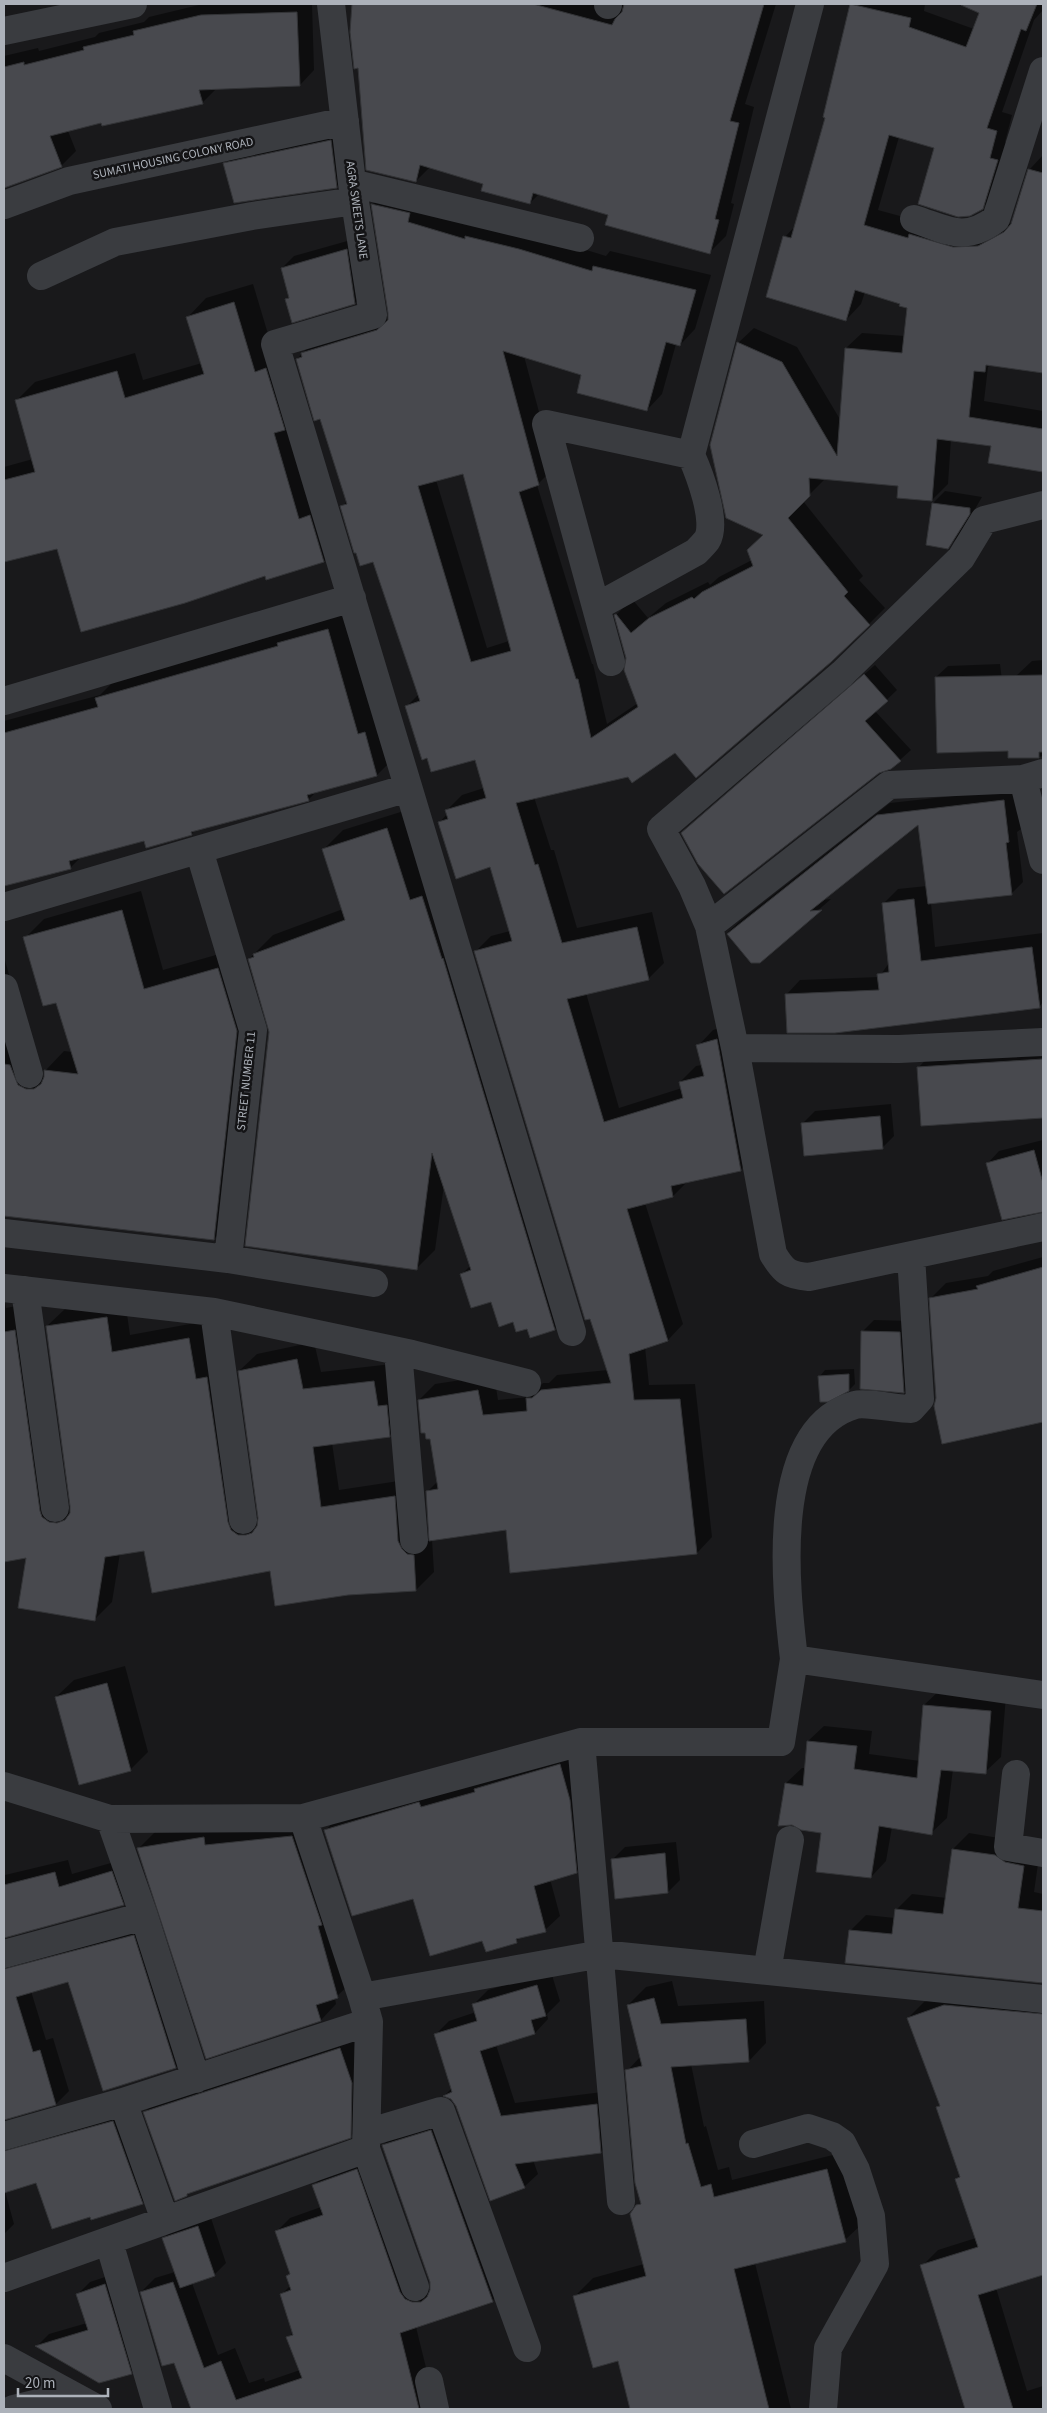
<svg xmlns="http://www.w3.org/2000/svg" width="1047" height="2413" viewBox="0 0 1047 2413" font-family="'Source Sans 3',sans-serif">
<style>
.shadow{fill:#0007;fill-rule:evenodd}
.building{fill:#48494e;stroke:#333437;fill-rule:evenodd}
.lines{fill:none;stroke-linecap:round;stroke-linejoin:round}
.minor{stroke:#3a3c40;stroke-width:28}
.labels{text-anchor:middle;stroke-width:5;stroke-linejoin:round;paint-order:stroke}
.street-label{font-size:12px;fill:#adb2ba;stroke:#141416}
</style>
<rect width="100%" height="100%" fill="#19191b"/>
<path class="shadow" d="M203 4H312L314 70 300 85 217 88 202 103 102 121 68 131 76 151 61 166 4 187V56L38 48 39 51 95 37 99 33 144 22 149 17Z
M353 4H776L745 104 754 107 731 203 734 204 726 236 709 253 610 214 539 194 530 203 484 183 430 167 416 181 359 67 351 32Z
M852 4H925L924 11 974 29 984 4H1043V10L1034 20 1002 112 1012 115 1005 142 1013 145 998 192 982 208 936 147 899 137 878 210 922 222 997 230 1013 222 1030 169 1043 155V372L991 364 988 367 984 401 1043 411V471L990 462 992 445 951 439 948 484 932 500 900 485 826 478 803 501 863 576 859 580 885 608 831 662 675 751 629 776 534 797 551 850H554L577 928 652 912 664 963 649 978 586 993 619 1108 682 1088 680 1082 696 1066 702 1065 698 1046 713 1030 732 1024 756 1154 740 1170 687 1182 673 1196 645 1203 683 1324 668 1340 645 1347 649 1385 695 1384 712 1537 697 1553 507 1529 432 1540 434 1572 416 1590 145 1550 120 1553 112 1602 95 1619 27 1556 4 1561V1296L6 1308 31 1303 68 1505 72 1506 47 1326 65 1309 125 1300 130 1335 206 1321 256 1517 260 1518 239 1371 257 1354 314 1342 321 1372 392 1364 407 1418 389 1436 332 1443 339 1490 412 1479 425 1537 430 1538 427 1492 438 1481 431 1437 419 1400 435 1384 494 1375 498 1400 529 1397 543 1383H549L557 1375 608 1370 475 952 491 936 510 931 491 866 439 823 447 814 446 811 462 795 484 788 476 758 407 706 419 694 373 561 342 507 347 501 321 418 297 359 318 337 389 316 373 204 388 189 606 256 610 251 711 275 695 329 680 345 676 344 662 394 647 410 583 374 524 356 554 468 537 485 592 664H593L607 724 638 703 616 615 632 599 648 618 666 603 708 582 710 585 719 577 752 560 764 534 738 343 754 328 797 347 841 421 846 348 862 333 905 336 908 307 901 303 865 292 861 304 846 320 785 237 796 225 826 117 838 56ZM464 473 509 641 487 648 436 480Z
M343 129 348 175 336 187 225 164 237 152Z
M358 238 367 291 355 303 286 299 290 296 282 268 294 256Z
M253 284 274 354 342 542 324 561 266 574 58 548 4 560V467L33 459 16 401 35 382 135 353 143 380 202 363 188 317 206 298Z
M945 491 982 497 960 535 948 547 933 503Z
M345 612 394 758 377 775 317 791 308 800 196 830 191 834 145 839 81 857 71 867 4 885V721L100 695 114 681 291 631 295 626Z
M1043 660V756L1039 757 1016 676 1032 661Z
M1000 664 1009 738 936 677 948 666Z
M875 665 897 690 875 711 911 750 891 768 682 833Z
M1016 789 1021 829 1017 832 1023 882 1011 894 931 903 935 947 1043 933V1002L1039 1007 786 995 800 980 879 977 889 963 883 904 898 889 927 886 919 823 822 900 831 899 760 961H751L728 932 740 921 890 803Z
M407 810 574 1310 554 1329 528 1327 491 1300 462 1274 470 1266 444 1185 435 1250 416 1269 270 1032 249 959 273 935 343 909 324 849 343 830Z
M141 891 163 970 237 949 256 1012 233 1220 214 1239 4 1215V957L33 1059 38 1067 45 1071 64 1051 72 1052 57 1001 25 938 44 919Z
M1043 1043V1117L923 1124 919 1067 936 1049Z
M891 1104 894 1136 882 1148 803 1123 815 1111Z
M1043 1140V1211L1040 1210 988 1163 999 1151Z
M1043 1257V1420L937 1398 931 1298 946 1283 988 1276 993 1271Z
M874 1320 912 1321 915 1380 904 1392 862 1332Z
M854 1369 855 1384 849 1390 820 1376 825 1370Z
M125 1666 148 1752 130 1770 56 1697 74 1680Z
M940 1690 1006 1696 1001 1757 985 1772 953 1769 947 1818 931 1833 892 1827 886 1861 871 1877 822 1832 786 1783 802 1768H805L808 1741 824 1726 872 1731 869 1754 920 1761 924 1705Z
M574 1750 591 1857 576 1872 550 1879 560 1916 545 1930 521 1937 516 1941 483 1939 414 1898 325 1831 339 1816Z
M308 1820 353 1981 335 1998 336 2004 321 2020 139 1848 155 1832Z
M969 1833 1011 1840 1040 1850 1034 1892 1043 1894V1982L847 1962 850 1931 866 1915 895 1918 896 1910 912 1894 947 1898 953 1849Z
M676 1842 680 1880 668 1892 613 1859 625 1847Z
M125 1859 136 1891 123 1904 4 1937 5 1875 68 1860 72 1874Z
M147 1923 188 2054 176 2067 69 1980 31 1991 46 2040 53 2038 69 2091 56 2104 4 2119V1949Z
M551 1972 560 2001 547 2014 548 2019 535 2033 496 2045 515 2103 610 2091 614 2138 601 2152 533 2160 538 2174 524 2187 452 2098 445 2095 452 2088 435 2035 449 2021 476 2012 474 2004 488 1990Z
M672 1981 678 2006 764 2001 766 2043 749 2061 691 2064 704 2127 706 2126 718 2170 729 2167 732 2180 845 2152 863 2223 845 2240 755 2263 791 2409H632L619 2360 575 2296 593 2278 644 2264 637 2206 642 2201 627 2071 641 2056 628 2005 646 1987Z
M960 1989 1043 1998V2273L996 2288 1027 2391 1043 2386V2409H966L922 2266 938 2250 976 2238 956 2179 960 2175 937 2108 940 2105 908 2018 924 2002Z
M357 2032 367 2120 350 2137 190 2192 187 2195 145 2112 161 2096Z
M126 2109 155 2190 142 2203 91 2215 37 2181 5 2191 14 2224 4 2234V2130Z
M445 2117 506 2287 492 2301 416 2327 434 2400 425 2409H192L174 2361 141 2292 155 2278 175 2272 163 2239 175 2227 210 2215 226 2263 214 2275 192 2283 218 2355 235 2348 249 2383 264 2378 265 2382 300 2370 288 2337 294 2332 282 2294 291 2285 288 2276 291 2273 277 2231 290 2218 321 2207 314 2185 328 2171 370 2156 426 2289H431V2282L383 2145 397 2131Z
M117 2273 143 2361 131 2373 37 2346 49 2334 87 2323 78 2294 90 2282Z"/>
<path class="building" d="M352 4H533L612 25 615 19 622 12 624 4H764L730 121 739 123 715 219 719 220 710 254 605 225 608 215 533 193 530 204 481 191 483 184 420 165 416 182 366 170 358 68 354 69 350 32Z
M850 4 911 18 909 27 966 47 979 13 961 5V4H1037L1026 31 1021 29 987 128 997 131 990 158 998 160 983 209 970 216 958 217 918 204 934 148 889 135 864 225 908 238 909 234 953 247 978 246 1004 232 1011 224 1028 169 1043 173V373L986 365 985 372 974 371 969 417 1043 429V472L988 463 991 446 937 439 932 501 897 498 898 486 809 478 810 496 788 518 848 592 844 596 870 625 831 662 696 778 675 753 632 783 628 777 516 803 535 865 538 864 562 943 637 927 649 980 567 999 604 1122 683 1098 679 1082 704 1076 696 1045 717 1039 741 1171 671 1186 673 1197 627 1209 668 1341 629 1354 634 1400 680 1399 697 1554 510 1573 506 1530 429 1541 426 1491 438 1489 430 1439H426L425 1433H421L418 1400 478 1390 483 1415 527 1411 526 1398H532L541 1390 611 1383 590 1319 585 1320 474 951 512 941 490 867 456 879 438 822 448 819 445 810 486 798 475 760 431 772 427 758 422 760 405 706 420 701 373 562 360 566 356 553H354L340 506 347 504 320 419 314 421 296 359 302 357 301 353 377 330 388 320V313L371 204 410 213 408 222 465 239V236L519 249 592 271 593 266 696 290 680 346 666 342 647 411 577 393 581 375 503 351 539 485 519 492 576 679H578L591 738 638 707 624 670 626 658 614 615 616 614 631 633 649 618 692 597 694 599 702 592 753 566 747 550 763 535 726 518 710 445 737 342 782 362 837 456 845 348 902 353 907 308 899 306 900 304 855 290 846 321 766 297 783 236 791 238 825 118 823 117ZM463 474 511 651 471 662 418 486Z
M297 12 300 86 199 90 203 104 102 126 101 123 50 136 62 167 4 188V67L24 62V65L84 50 83 47 134 35 133 31 201 15Z
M331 140 337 188 234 203 223 163Z
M347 249 355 304 292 323 285 299 289 298 281 268Z
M234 302 255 372 266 368 285 430 274 433 299 519 310 515 324 562 266 580 265 576 185 603 81 632 57 549 4 562V480L35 472 15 400 117 371 125 398 204 374 186 317Z
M932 503 970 508V514L948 549 926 545Z
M328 629 358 734 365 732 377 776 307 795 309 801 191 832 192 835 146 848 144 841 69 861 71 869 4 886V733L98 707 95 698 278 646 277 643Z
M864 674 888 701 865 721 901 761 891 769 879 773 724 894 698 864 681 833Z
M1043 675V752H1039V758H1008V751L937 753 935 677Z
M1004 800 1009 842 1006 843 1012 895 928 904 918 825 810 911 822 910 760 963H751L727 934 877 815Z
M387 828 410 900 422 896 442 959 443 958 555 1330 530 1338 527 1329 516 1332 513 1322 499 1327 491 1302 471 1308 460 1274 471 1270 432 1153 417 1270 245 1246 269 1032 248 959 254 957 253 954 345 920 322 849Z
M914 899 921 961 1032 947 1040 1008 835 1033H787L785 994 879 990 877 974 889 972 882 903Z
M122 910 144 989 218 968 237 1031 214 1240 4 1216V1064L10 1065 18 1085 26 1089H34L41 1084 44 1077V1070L78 1074 56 1003 43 1006 23 937Z
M1043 1059V1118L921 1126 917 1067Z
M880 1116 883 1149 804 1156 801 1123Z
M1034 1150 1043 1183V1212L1002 1220 986 1163Z
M1043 1267V1422L942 1444 934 1406 936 1398 929 1298 978 1289 976 1286Z
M107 1317 112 1352 189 1338 196 1379 207 1377 228 1522 231 1530 238 1535H246L252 1533 257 1526 258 1518 238 1371 297 1359 303 1389 374 1381 378 1406 387 1405 390 1437 313 1447 321 1507 395 1496 398 1541 402 1549 407 1554 414 1555 416 1591 348 1595 275 1606 270 1571 152 1593 144 1551 105 1557 95 1621 18 1608 26 1558 4 1562V1332L15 1330 40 1511 42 1517 49 1522 57 1523 65 1520 70 1513V1506L46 1326Z
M861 1331 900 1332 904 1393 860 1389Z
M849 1374V1391L828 1402H820L818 1376Z
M107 1683 131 1771 79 1785 55 1697Z
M923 1705 991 1711 986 1774 941 1770 932 1835 879 1826 871 1878 816 1872 821 1833 801 1830 792 1825 778 1826 785 1783 803 1786 807 1741 857 1746 854 1769 917 1778Z
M560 1764 570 1800 577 1873 534 1886 546 1932 516 1939 517 1943 486 1952 482 1941 430 1956 413 1899 352 1916 324 1830 419 1802 421 1807 475 1792 474 1789Z
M292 1836 322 1925 318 1926 338 1998 316 2005 321 2021 206 2059 137 1848 204 1837 205 1845Z
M952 1849 995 1855 1005 1862 1024 1866 1018 1908 1043 1911V1983L845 1963 849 1930 892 1934 895 1909 943 1914Z
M665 1853 668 1893 615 1899 611 1859Z
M112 1871 124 1905 4 1938V1885L55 1872 59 1887Z
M134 1935 176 2068 103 2091 68 1982 16 1997 33 2052 40 2050 56 2105 4 2120V1969Z
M537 1985 546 2016 531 2020 535 2034 480 2051 501 2116 597 2104 601 2153 515 2164 525 2188 490 2201 456 2106 451 2099 443 2096 452 2092 434 2034 477 2021 472 2004Z
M654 1998 661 2024 746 2019 749 2062 671 2067 686 2144 688 2143 701 2187 711 2184 714 2197 827 2169 846 2242 734 2269 769 2409H630L618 2361 593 2368 573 2296 646 2276 630 2214 636 2205 641 2204 635 2183 625 2070 642 2066 627 2005Z
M944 2005 1043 2014V2275L978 2295 1013 2409H965L920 2265 978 2247 955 2179 960 2177 936 2107 940 2106 907 2018Z
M340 2048 352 2083 351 2138 187 2194V2196L175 2201 143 2112Z
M113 2121 143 2204 91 2220 90 2217 52 2229 36 2183 4 2193V2151Z
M431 2130 493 2302 400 2333 419 2409H191L174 2363 162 2366 140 2292 173 2282 204 2368 221 2361 236 2400 302 2378 286 2337 293 2335 280 2294 291 2290 286 2276 290 2274 275 2231 323 2215 312 2185 357 2169 400 2292 405 2299 412 2302H421L427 2297 430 2290V2282L382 2145Z
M198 2226 215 2276 180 2288 162 2238Z
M105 2284 132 2374 99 2383 35 2346 88 2330 76 2294Z"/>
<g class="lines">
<path class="minor" d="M331 4 352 183 373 315 275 344 572 1332
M608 5V4
M4 31 133 4
M352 183 580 238
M4 205 69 181 345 121
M914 219C948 230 964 243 996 219L1043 71
M41 276 115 242 252 216 355 201
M1043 505 984 520 961 558 842 674 661 829 692 886 709 926 735 1048 773 1254C784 1272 788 1275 809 1277L1043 1227
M596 607 696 552C700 548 704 544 707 540 718 522 699 473 691 455
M611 662 546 424 691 455 810 4
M4 701 352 598
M1023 779 1043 860
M199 850 253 1030 228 1259
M4 907 408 788
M709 926 889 785 1023 779 1043 773
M4 988 29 1074
M735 1048 899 1049 1043 1042
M4 1233 228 1259 374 1283
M4 1288 214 1312 412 1354 527 1383
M25 1290 55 1508
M214 1312 243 1520
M398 1351 414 1540
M794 1659C786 1590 767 1430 855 1405 865 1402 898 1409 911 1409L920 1399 911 1256
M581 1742 621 2201
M1016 1774 1008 1847 1043 1853
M4 1786 110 1819 303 1818 581 1742H781L794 1659 1043 1695
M303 1818 362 1997
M110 1819 144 1916 196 2079
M4 1954 144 1916
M767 1971 790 1840
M123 2102 165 2220
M367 2133 441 2111 527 2348
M4 2136 123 2102 369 2022 362 1997 601 1954 1043 1999
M753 2144 808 2128 832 2136 842 2143 856 2170 871 2216 875 2264 828 2348 823 2409
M366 2149 415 2287
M109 2242 158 2409
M4 2278 366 2149 369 2022
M4 2358 98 2409
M429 2381 435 2409
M13 2409 71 2395"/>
</g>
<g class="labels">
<g class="street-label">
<text transform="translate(173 158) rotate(-12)" y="4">SUMATI HOUSING COLONY ROAD</text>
<text transform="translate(357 210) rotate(82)" y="4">AGRA SWEETS LANE</text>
<text transform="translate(246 1081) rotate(-84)" y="4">STREET NUMBER 11</text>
</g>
</g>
<rect width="1047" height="2413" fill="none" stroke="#adb2ba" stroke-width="10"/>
<path d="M18 2388v8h90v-8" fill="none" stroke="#adb2ba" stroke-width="2.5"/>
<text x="25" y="2388" font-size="15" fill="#adb2ba" stroke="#141416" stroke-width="4" paint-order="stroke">20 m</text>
</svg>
